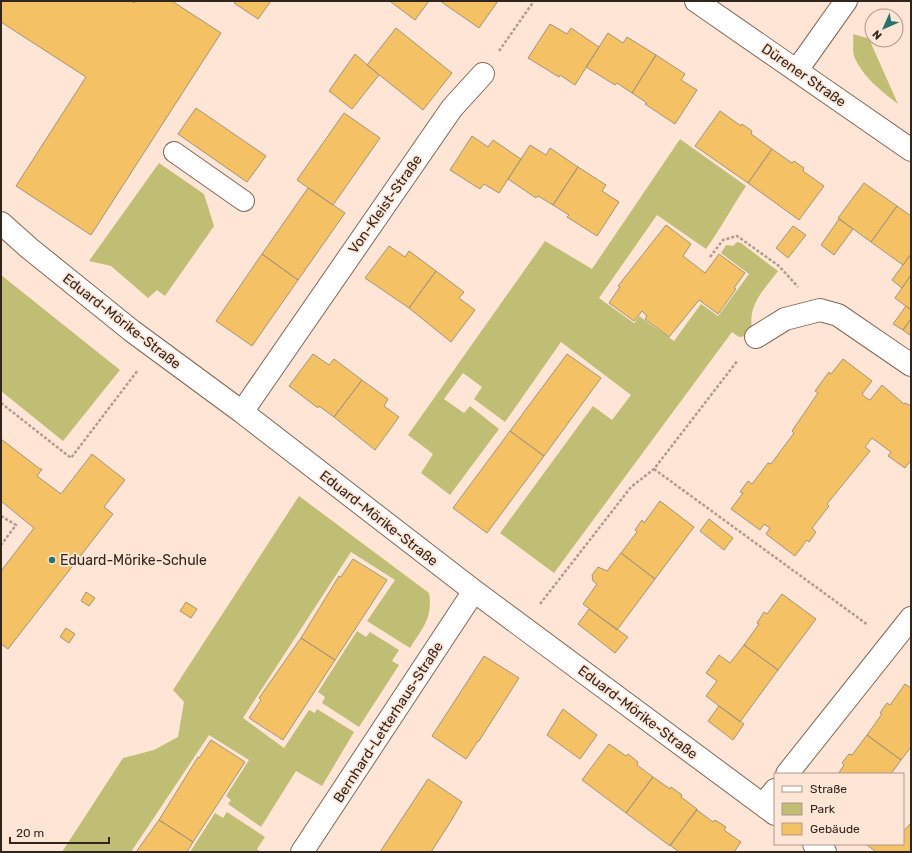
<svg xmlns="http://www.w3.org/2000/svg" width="912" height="853" viewBox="0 0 912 853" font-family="Rubik,sans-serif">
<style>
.green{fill:#c0be74}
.building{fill:#f4c164;stroke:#a59478}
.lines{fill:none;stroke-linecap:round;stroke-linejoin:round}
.lane-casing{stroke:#836756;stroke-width:22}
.street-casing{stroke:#836756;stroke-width:24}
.primary-casing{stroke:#836756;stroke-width:24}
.path{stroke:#b09c8f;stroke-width:2.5;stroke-dasharray:3 2;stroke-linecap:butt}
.lane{stroke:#fff;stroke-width:20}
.street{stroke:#fff;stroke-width:22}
.primary{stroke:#fff;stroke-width:22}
.poi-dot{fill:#2a736d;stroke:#ffe5d6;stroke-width:1.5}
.labels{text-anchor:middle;stroke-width:3.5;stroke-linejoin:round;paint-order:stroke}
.street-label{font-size:14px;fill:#31261e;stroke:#ffe5d6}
.poi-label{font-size:14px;fill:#31261e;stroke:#ffe5d6;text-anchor:start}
</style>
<rect width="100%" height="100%" fill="#ffe5d6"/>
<path class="green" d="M853 34 867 38 870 41 898 104C881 91 862 76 854 56 852 49 854 40 853 34Z
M680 139 746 186C732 207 721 228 706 249L657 215 599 298 634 323 639 316 674 341 701 304 718 316 749 274 721 253 726 245 733 246 737 242 741 243 778 271C764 290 744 308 754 335L739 337 732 332 554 573 500 533 593 406 612 420 631 395 561 342 505 422 474 399 482 387 463 373 444 399 464 413 470 406 499 429 450 495 421 473 433 454 408 435 545 241 592 269Z
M159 163 204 194 214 226 165 296 157 290 148 298 111 266 89 261Z
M1 275 120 370 63 441 1 391Z
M299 496 429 593C433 618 423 627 410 648L367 621 395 580 351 552 243 718 284 748 309 710 315 713 317 709 354 732 322 786 296 771 261 827 228 804 231 800 226 796 249 760 209 735 131 852H62L123 758 154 750 178 737 184 702 173 690Z
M357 631 366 637 370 632 399 650 392 661 399 665 359 727 322 703 325 697 318 692Z
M227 812 265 837 257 849 261 852H190L215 813 223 818Z"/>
<path class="building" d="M1 1H131L134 3 136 1H172L221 33 91 235 16 186 86 77 1 22Z
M236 1H271L258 19 234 3Z
M392 1H429L415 20 391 2Z
M440 1H498L479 28Z
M550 24 567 34 571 28 599 47 575 85 560 75 559 77 528 58Z
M396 28 452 73 423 110 367 65Z
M608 33 623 43 627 37 656 55 632 93 617 83 615 85 586 67Z
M355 54 379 75 352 109 329 91Z
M656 55 685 74 681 80 697 90 675 124 645 104 647 103 632 93Z
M196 108 266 156 247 182 178 134Z
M720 111 741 126 742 124 752 131 751 134 772 149 748 183 695 146Z
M344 113 380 138 333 205 297 180Z
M472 136 488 147 493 140 521 159 499 193 484 184 480 189 450 170Z
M530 145 546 155 550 148 578 167 553 205 538 196 536 198 508 179Z
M772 149 792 163 794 161 804 168 803 171 824 186 799 220 748 183Z
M578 167 606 185 602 191 619 202 597 236 567 217 569 215 553 205Z
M864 183 897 206 871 242 838 218Z
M308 188 345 213 298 280 262 254Z
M897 206 911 216V254L903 265 871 242Z
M839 219 853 229 834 255 821 245Z
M666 225 691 244 683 256 705 273 719 254 745 273 734 288 736 289 718 314 699 300 669 337 645 319 647 316 642 311 634 321 609 303 620 287 618 286Z
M793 226 806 235 788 258 776 248Z
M389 246 405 257 409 251 436 271 409 308 365 278Z
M262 254 298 280 252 346 216 321Z
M911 254V275L902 288 892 280Z
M436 271 464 292 459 298 475 310 451 342 409 308Z
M911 275V310L895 298Z
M906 306 911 310V319L903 330 893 324Z
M911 319V336L903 330Z
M313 354 329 365 334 359 362 380 334 417 319 406 318 408 289 386Z
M567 354 601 378 544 456 510 431Z
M843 359 872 381 862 394 866 398 870 400 882 385 904 404 905 403 911 406V460L905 468 888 456 891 452 872 438 865 447 870 451 827 504 829 506 812 528 816 532 809 542 807 540 795 556 766 534 770 528 764 524 760 530 731 509 743 493 740 492 748 481 752 484 768 463 771 464 794 433 792 431 818 393 815 391 829 372 831 374Z
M362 380 388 399 384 406 399 417 375 450 334 417Z
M510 431 544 456 487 533 453 508Z
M1 439 40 469H42L37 476 61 494 92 454 125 480 104 507 113 514 8 649 1 644V571L34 528 1 501Z
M660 501 694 527 655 579 621 553 637 532 635 530 642 520 644 523Z
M709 519 733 538 724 550 700 531Z
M621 553 655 579 617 630 583 604 597 584 593 581 592 575 598 567 607 571Z
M353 559 387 580 335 660 301 638 339 576 341 577Z
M86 592 95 598 89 606 81 601Z
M782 594 816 619 778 670 744 645 759 624 757 623 764 612 767 614Z
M186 602 197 609 191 618 180 611Z
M589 609 628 637 615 653 578 624Z
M66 628 75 634 69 643 60 637Z
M301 638 335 660 283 740 249 718 261 700 259 698Z
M744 645 778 670 740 722 706 696 717 681 706 673 719 655 730 663Z
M484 656 519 678 479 741H478L466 759 432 736Z
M905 684 911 688V747L901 760 867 735 882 714 880 713 887 703 890 705Z
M719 706 744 724 733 740 708 721Z
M563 709 597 735 580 759 547 735Z
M867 735 901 760 891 774H838L844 765 842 763 849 754 852 755Z
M211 740 245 762 193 842 159 820 198 757 199 758Z
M609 744 626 756 628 754 638 762 637 765 653 777 626 813 582 780Z
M653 777 670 789 671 787 682 795 681 797 697 809 670 846 626 813Z
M428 779 462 802 451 821 431 852H380Z
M697 810 713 822 715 820 726 827 724 830 741 842 734 852H679L670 845Z
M159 820 193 842 187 852H136Z
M911 823V852H876L866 844H903V830L904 831Z"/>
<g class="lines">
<g class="lane-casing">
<path id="lane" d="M174 152 244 201"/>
</g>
<g class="street-casing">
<path id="street" d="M797 70 846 1
M1 223 29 248 132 331 242 412 474 591 775 814
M756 337 785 319 820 310 838 315 911 365
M242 412 452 108 483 74
M787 774 911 618
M763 805 775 790
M814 844 825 852
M302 852 474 591"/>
</g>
<g class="primary-casing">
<path id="primary" d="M696 1 911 150"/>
</g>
<path class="path" d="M499 51 534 1
M710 257 723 240 737 236 779 266 798 287
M1 403 71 458 138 370
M654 469 868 625
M1 516 16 525 1 545
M540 604 631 487 654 469 738 360"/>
<use href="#lane" class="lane"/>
<use href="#street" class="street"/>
<use href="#primary" class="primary"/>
</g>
<circle class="poi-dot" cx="52" cy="560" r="4"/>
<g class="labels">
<g class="street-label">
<text transform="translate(804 75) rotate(35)" y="5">Dürener Straße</text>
<text transform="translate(385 204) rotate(-55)" y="5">Von-Kleist-Straße</text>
<text transform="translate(122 321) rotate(38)" y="5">Eduard-Mörike-Straße</text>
<text transform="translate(379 518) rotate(38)" y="5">Eduard-Mörike-Straße</text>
<text transform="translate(638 712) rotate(37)" y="5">Eduard-Mörike-Straße</text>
<text transform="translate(388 722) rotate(-57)" y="5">Bernhard-Letterhaus-Straße</text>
</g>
<g class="poi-label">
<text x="60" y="565">Eduard-Mörike-Schule</text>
</g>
</g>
<rect width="912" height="853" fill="none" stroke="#31261e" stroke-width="4"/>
<rect x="774" y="773" width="130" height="72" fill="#ffe5d6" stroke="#ad998c"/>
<rect x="782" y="786" width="20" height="6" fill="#ffffff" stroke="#ad998c"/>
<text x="810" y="793" font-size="12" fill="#31261e">Straße</text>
<rect x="782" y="803" width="20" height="12" fill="#c0be74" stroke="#ad998c"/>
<text x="810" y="813" font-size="12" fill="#31261e">Park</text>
<rect x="782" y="823" width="20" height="12" fill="#f4c164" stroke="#ad998c"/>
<text x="810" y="833" font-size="12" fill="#31261e">Gebäude</text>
<g transform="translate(884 28) rotate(225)"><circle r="19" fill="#ffe5d6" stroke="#ad998c"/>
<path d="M0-3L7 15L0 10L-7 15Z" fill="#2a736d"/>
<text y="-6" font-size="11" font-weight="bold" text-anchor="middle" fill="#31261e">N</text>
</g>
<path d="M10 837v6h99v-6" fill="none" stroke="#31261e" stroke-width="2"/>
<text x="16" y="837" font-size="12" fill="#31261e" stroke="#ffe5d6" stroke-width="3" paint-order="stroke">20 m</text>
</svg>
